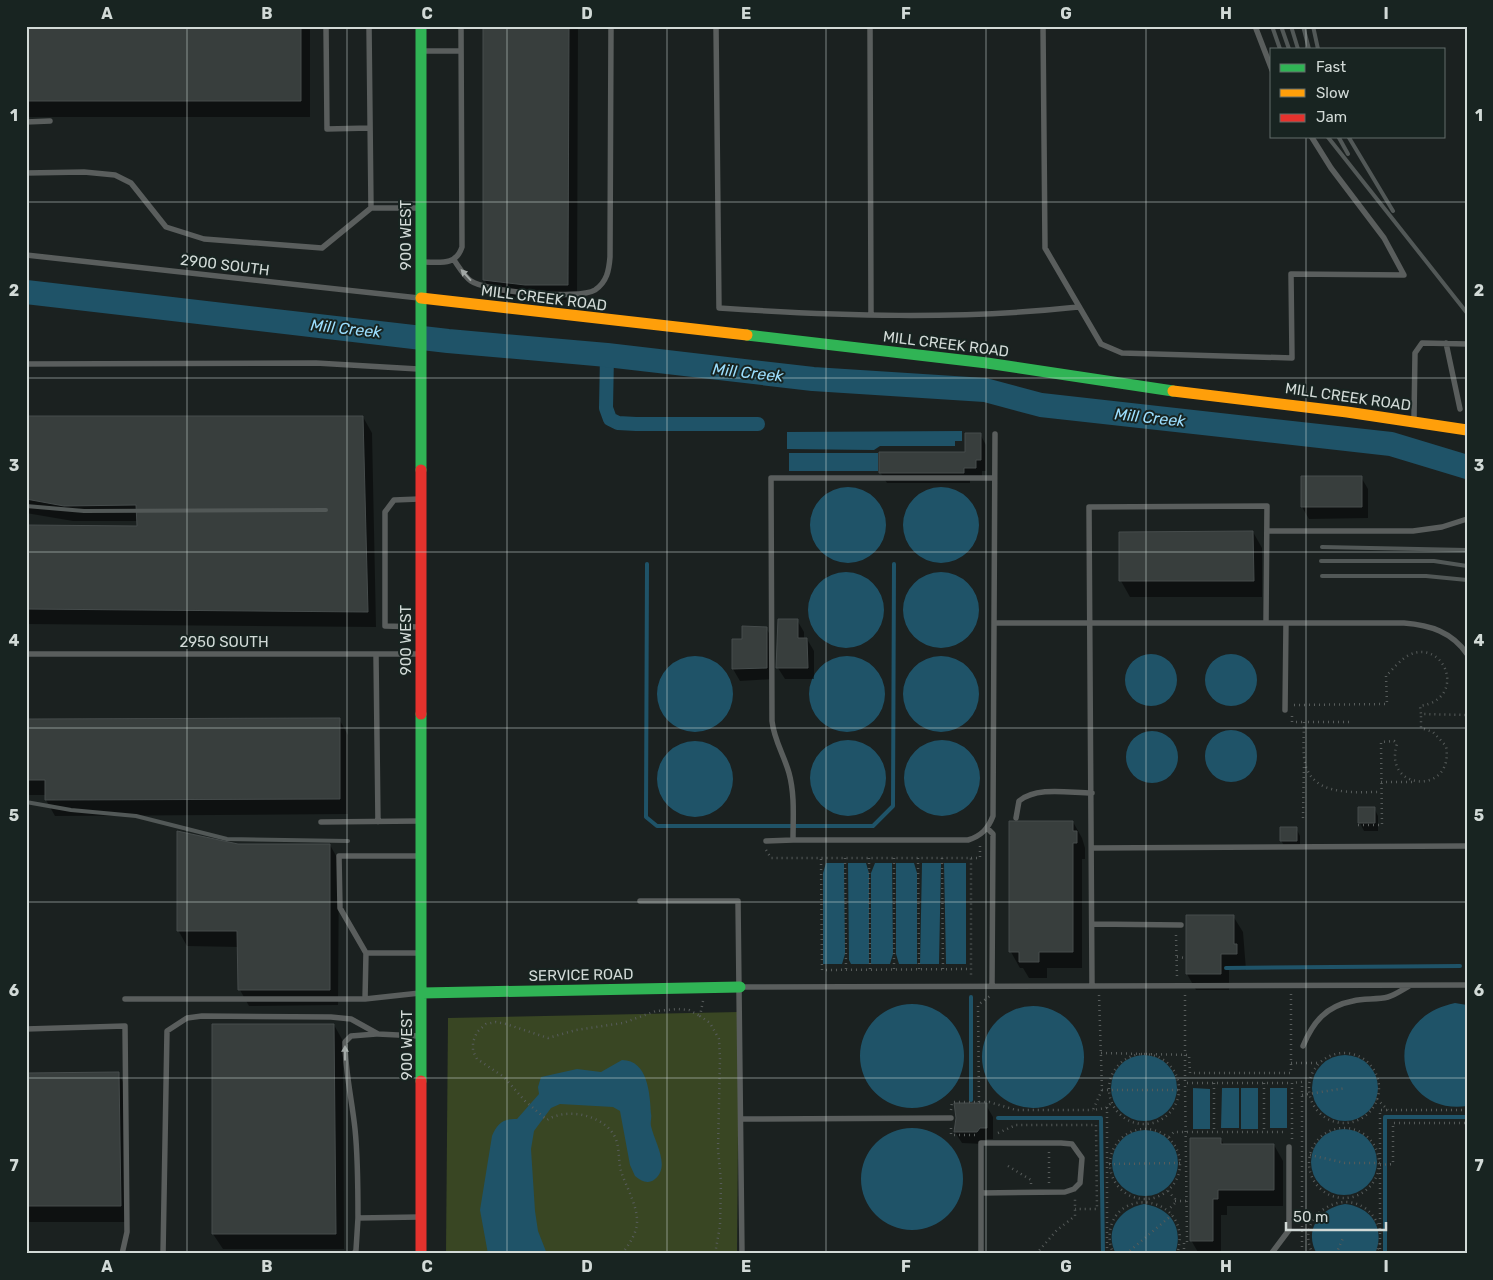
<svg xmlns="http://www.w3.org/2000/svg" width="1493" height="1280" viewBox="0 0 1493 1280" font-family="Rubik,sans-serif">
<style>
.green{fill:#394623}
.water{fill:#1f5368}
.shadow{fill:#0007}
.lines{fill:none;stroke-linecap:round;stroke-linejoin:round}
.stream{stroke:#1f5368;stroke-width:4}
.canal{stroke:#1f5368;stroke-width:14}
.river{stroke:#1f5368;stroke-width:24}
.building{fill:#383e3d;stroke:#464c4c}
.path{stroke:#575c5b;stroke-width:2.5;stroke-dasharray:1 4;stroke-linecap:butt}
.lane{stroke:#5a5e5d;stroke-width:5.5}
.fast{stroke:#30b455;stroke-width:11}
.slow{stroke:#ff9f0a;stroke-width:11}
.jam{stroke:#e5322d;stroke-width:11}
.rail{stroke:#525857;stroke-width:4}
.oneway{fill:#a2a8a6}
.grid{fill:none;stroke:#d2dad7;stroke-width:1;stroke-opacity:0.55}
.labels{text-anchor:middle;stroke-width:4;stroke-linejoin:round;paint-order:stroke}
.street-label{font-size:15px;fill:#d2dad7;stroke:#182421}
.water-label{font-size:16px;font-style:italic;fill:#9cdefe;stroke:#182421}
.neatline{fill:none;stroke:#d2dad7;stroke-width:2}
.grid-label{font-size:16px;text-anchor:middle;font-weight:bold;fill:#d2dad7}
</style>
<rect width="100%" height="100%" fill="#1b2120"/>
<path class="green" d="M739 1012 737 1254H446L448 1018Z"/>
<path class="water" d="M962 431V441H955V446H880L874 450 787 449V432Z
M789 453H878V471H789Z
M810 525a38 38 0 1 1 76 0a38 38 0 1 1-76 0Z
M903 525a38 38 0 1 1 76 0a38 38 0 1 1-76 0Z
M808 610a38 38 0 1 1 76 0a38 38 0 1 1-76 0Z
M903 610a38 38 0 1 1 76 0a38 38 0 1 1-76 0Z
M1125 680a26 26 0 1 1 52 0a26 26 0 1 1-52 0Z
M1205 680a26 26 0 1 1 52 0a26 26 0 1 1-52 0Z
M657 694a38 38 0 1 1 76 0a38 38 0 1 1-76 0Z
M809 694a38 38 0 1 1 76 0a38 38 0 1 1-76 0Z
M903 694a38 38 0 1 1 76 0a38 38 0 1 1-76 0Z
M1205 756a26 26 0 1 1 52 0a26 26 0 1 1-52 0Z
M1126 757a26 26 0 1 1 52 0a26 26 0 1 1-52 0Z
M810 778a38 38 0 1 1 76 0a38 38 0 1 1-76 0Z
M904 778a38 38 0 1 1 76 0a38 38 0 1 1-76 0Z
M657 779a38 38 0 1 1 76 0a38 38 0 1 1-76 0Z
M826 863H844L845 954 842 964H823V873Z
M848 863H866L869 873V964H851L849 960Z
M875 863H892L893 954 890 964H871V873Z
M896 863H914L917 873V964H899L896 954Z
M922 863H941L939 964H920Z
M944 863H966V964H946Z
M1455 1003 1467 1005V1106C1398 1116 1375 1020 1455 1003Z
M860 1056a52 52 0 1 1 104 0a52 52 0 1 1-104 0Z
M982 1057a51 51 0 1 1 102 0a51 51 0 1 1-102 0Z
M1312 1088a33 33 0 1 1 66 0a33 33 0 1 1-66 0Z
M1111 1088a33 33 0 1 1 66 0a33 33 0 1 1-66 0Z
M622 1060C648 1060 650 1094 651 1114 652 1117 650 1122 651 1126 654 1141 671 1166 655 1179 648 1185 641 1181 635 1176L630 1165 620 1111 613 1107 560 1104 551 1108 534 1131 531 1149 535 1211 538 1231 547 1254H488L480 1210 492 1136C497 1124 503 1118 517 1119L539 1094 538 1087 541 1077 577 1069 601 1072Z
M1193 1088 1210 1089V1129H1193Z
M1222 1088H1239V1128H1221Z
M1241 1088H1258V1129H1241Z
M1270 1088H1287V1128H1270Z
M861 1179a51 51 0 1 1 102 0a51 51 0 1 1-102 0Z
M1311 1162a33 33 0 1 1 66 0a33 33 0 1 1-66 0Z
M1112 1163a33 33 0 1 1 66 0a33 33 0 1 1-66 0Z
M1144 1204C1171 1208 1184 1228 1175 1254H1116C1103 1230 1121 1208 1144 1204Z
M1345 1204C1371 1207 1386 1228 1375 1254H1317C1303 1230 1320 1208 1345 1204Z"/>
<path class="shadow" d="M26 26H310V117H26Z
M485 26H578L577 300H535L493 295 484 279Z
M26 417H363L372 433 376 627 26 624V526L139 527 138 521H73L26 513Z
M980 434 986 445V471H982V478H970V483H887L880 472 966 453Z
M1302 477H1361L1368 489V518L1309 519 1302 507Z
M1253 532 1262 548V597H1130L1121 581 1120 533Z
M797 620 804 632V639H807L814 651V679H785L778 668Z
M766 628 773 640V679L740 681 733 669 743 640Z
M339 719 348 735V814L55 816 46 800V795H26V720Z
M1360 808H1374L1378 816V831H1364L1360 823Z
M1011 822H1073L1082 838 1085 848V859H1082V968H1047V978H1029L1023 968H1020L1011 952Z
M1296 828 1300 836V848H1285L1281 840Z
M238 845H330L339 861 338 1005 249 1006 240 990 239 947 187 946 178 930Z
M1187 916H1233L1243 932 1246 970H1229V990H1196L1187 974Z
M334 1025 343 1041 344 1249H223L213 1234Z
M118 1073 127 1089 129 1222H26V1074Z
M986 1105 993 1117V1139H987L984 1144 962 1143 955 1132 957 1117Z
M1221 1139 1224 1145H1274L1283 1161V1206H1227V1215H1221V1254H1199L1191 1240Z"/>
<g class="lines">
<path class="stream" d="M647 564 646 817 657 826H873L893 806 894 564
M1226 968 1460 966
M971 997V1100
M998 1118H1101L1103 1254
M1385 1254V1117H1467"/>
<path class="canal" d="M607 355 606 408 610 419 618 423 636 424H758"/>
<path class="river" d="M26 292 448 341 607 355 813 379 985 390 1041 405 1391 444 1467 467"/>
</g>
<path class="building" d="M26 26H301V101H26Z
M483 26H569L568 285H525L483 280Z
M26 416H363L368 612 26 609V525L137 526 136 505 64 506 26 499Z
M965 433H981V460H976V468H964V473H879V452H965Z
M1301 476H1362V507H1301Z
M1253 531 1254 581H1119V532Z
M778 619H798V638H807L808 668H776Z
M742 626 767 627V668L732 669V639H742Z
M340 718V799L45 800V780H26V719Z
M1358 807H1375V823H1358Z
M1009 821H1073V831H1077V843H1073V952H1039V962H1019V952H1009Z
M1280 827H1297V841H1280Z
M177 831 238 844H330V990H238L237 931H177Z
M1186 915H1234V944H1237V954H1221V974H1186Z
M212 1024H334L336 1234H212Z
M119 1072 121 1206H26V1073Z
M954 1103H987V1128H980L977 1132H954L956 1118Z
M1190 1138H1221V1144H1274V1190H1218V1199H1213V1241H1190Z"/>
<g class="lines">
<path class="path" d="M1294 705 1387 704 1386 676C1393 669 1401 659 1409 655 1445 638 1468 699 1420 706L1421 714 1467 715
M1292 716V722H1304
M1349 722H1304C1304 733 1303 746 1304 757 1308 797 1352 792 1381 792
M1381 782H1412
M1303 818 1304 763
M1358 825H1382L1381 742 1394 741 1397 744C1382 791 1455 796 1446 746L1433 732 1421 728V714
M766 850 771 858H971V977
M845 858 846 969
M869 858 870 969
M894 858V969
M918 858 919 969
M942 858 943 969
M971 858H980V844
M821 859 822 970 971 969
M1176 935 1177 977
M1177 957 1186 958
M1099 995 1102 1090H1178
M1185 995V1083H1292
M703 1001 700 1016 710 1023 719 1039 720 1059 718 1149 721 1182 720 1226 715 1254
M1309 1088a35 35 0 1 1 70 0a35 35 0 1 1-70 0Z
M1101 1053 1189 1055 1190 1073H1291V994
M1109 1089a35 35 0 1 1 70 0a35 35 0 1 1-70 0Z
M1291 1063H1319
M1214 1083V1132
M1264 1083V1132
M1102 1090 1093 1110 1106 1108 1111 1103
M1302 1095 1346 1088
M1377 1099 1388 1110
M979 1102 978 1005 990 996
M1107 1107V1254
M951 1110 952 1102H989L1016 1110H1093
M1309 1163a35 35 0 1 1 70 0a35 35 0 1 1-70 0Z
M951 1128V1135H976
M1110 1164a35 35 0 1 1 70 0a35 35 0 1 1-70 0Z
M998 1133 1016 1125H1096L1097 1209H1075
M1169 1137 1174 1132H1284
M1292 1139V1083L1302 1082V1254
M1049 1152V1184
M1310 1155 1345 1163H1380
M1109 1164 1181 1163
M1380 1165 1393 1164V1123H1467
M1008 1166 1031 1180V1184
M1168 1191 1175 1199V1203L1168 1210
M1175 1201H1186
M622 1254C629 1244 636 1235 637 1223 638 1206 626 1187 621 1171 618 1160 620 1148 615 1137 604 1115 567 1107 547 1120L525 1101 504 1077 477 1059 473 1051V1042L477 1032 486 1024 496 1022 506 1024 548 1038 576 1030 623 1023 656 1011 678 1009 689 1010 700 1016
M1036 1254 1057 1230 1075 1216V1199
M1114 1254C1110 1247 1109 1239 1110 1231 1117 1184 1195 1197 1177 1254
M1126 1254 1172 1215
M1184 1254V1243H1187L1185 1083
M1313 1254C1289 1211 1362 1175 1380 1230
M1336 1254 1344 1236
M1376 1254 1380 1243
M1380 1254V1110H1467"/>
<path class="lane" d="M326 26 327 129 370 128
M369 26 371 208H420
M716 26 719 308C838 316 959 320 1078 307
M870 26 871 314
M1043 26 1045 248 1101 344 1122 353 1292 358 1291 274 1404 275 1384 238 1331 168 1311 136
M1255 26 1272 70
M423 51H461
M26 122 50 121
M26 173 84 172 115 175 131 183 166 227 204 239 322 248 371 208
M26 255 419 298
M454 260C459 267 464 276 471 281 486 292 579 300 595 290 607 282 609 270 610 257L611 26
M423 262C440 262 456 266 462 247L461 26
M1446 343 1460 409
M26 364 316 363 418 369
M1414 419 1415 353 1422 343 1467 344
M1267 531H1413L1442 527 1467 519
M994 623H1404C1430 625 1452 632 1467 654
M419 627 385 626V512L394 500 419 499
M26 654H419
M376 655 378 822
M1285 710 1286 623
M1016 818 1019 801C1037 786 1070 793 1092 793
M321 822 419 821
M987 828 993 834 992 986
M793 840H968C981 836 988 829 993 816L995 434
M766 841 793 840C793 818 795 795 789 773 784 755 774 740 772 721L771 478H994
M1092 848 1467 846
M640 901H738L742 1254
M1092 924 1181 925
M366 953 340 908 339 856H420
M1092 986 1089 507 1267 506 1266 623
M741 987 1467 985
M125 999H365L420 993
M365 999 366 953H419
M26 1029 125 1026 127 1232 122 1254
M1303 1046C1313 1022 1326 1006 1353 1001 1364 998 1377 1000 1388 997 1395 995 1402 990 1409 986
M741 1119 951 1118
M358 1218C358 1189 358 1158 355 1129 352 1100 345 1071 345 1042L351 1036 376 1034
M163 1254 167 1031 187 1018 202 1016 331 1017 351 1019 378 1034 418 1036
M354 1254 356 1250 358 1218 419 1217
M981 1254V1143H1061L1072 1144 1082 1158 1080 1183 1074 1189 1065 1192 981 1193
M1271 1254 1289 1230V1147"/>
<path class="fast" d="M421 26V470
M747 335 987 363 1173 391
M421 714V1081
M422 993 740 987"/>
<path class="slow" d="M421 298 747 335
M1173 391 1347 412 1467 430"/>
<path class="jam" d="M421 470V714
M421 1081V1254"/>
<path class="rail" d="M1272 26 1280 49
M1281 26 1289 49
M1291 26 1298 49
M1303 26 1309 49
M1313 26 1318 49
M1327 136 1467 313
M1338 136 1348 154
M1348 136 1393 211
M26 506 84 511 326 510
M1322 547 1467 550
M1321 561H1434L1467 566
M1322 576H1426L1467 580
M26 802 71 810 136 816 227 839 348 841"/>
</g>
<defs><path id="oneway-solid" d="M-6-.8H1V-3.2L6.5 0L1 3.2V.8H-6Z" transform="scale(1.25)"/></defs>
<g class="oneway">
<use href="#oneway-solid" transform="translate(466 275) rotate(-132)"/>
<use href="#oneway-solid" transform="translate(345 1053) rotate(-90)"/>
</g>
<path class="grid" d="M187 26V1254M347 26V1254M507 26V1254M667 26V1254M826 26V1254M986 26V1254M1146 26V1254M1306 26V49M1306 136V1254M26 202H1467M26 378H1467M26 552H1467M26 728H1467M26 902H1467M26 1078H1467"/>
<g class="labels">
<g class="street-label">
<text transform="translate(406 235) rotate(-90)" y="5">900 WEST</text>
<text transform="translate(225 265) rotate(7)" y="5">2900 SOUTH</text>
<text transform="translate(544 298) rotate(7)" y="5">MILL CREEK ROAD</text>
<text transform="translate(946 344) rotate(7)" y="5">MILL CREEK ROAD</text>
<text transform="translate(1348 397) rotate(8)" y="5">MILL CREEK ROAD</text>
<text transform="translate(406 640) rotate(-90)" y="5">900 WEST</text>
<text x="224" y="647">2950 SOUTH</text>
<text transform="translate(581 975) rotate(-1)" y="5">SERVICE ROAD</text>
<text transform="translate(407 1045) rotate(-90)" y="5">900 WEST</text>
</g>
<g class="water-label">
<text transform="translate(346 328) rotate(6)" y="6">Mill Creek</text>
<text transform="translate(748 372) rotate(6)" y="6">Mill Creek</text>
<text transform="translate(1150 417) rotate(6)" y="6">Mill Creek</text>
</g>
</g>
<rect width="1493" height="1280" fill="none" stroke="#182421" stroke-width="55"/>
<rect x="1270" y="48" width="175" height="90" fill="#182421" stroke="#626d6a"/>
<rect x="1280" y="64" width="25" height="8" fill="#30b455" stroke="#626d6a"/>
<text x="1316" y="72" font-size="15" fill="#d2dad7">Fast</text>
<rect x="1280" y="89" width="25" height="8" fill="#ff9f0a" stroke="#626d6a"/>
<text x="1316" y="98" font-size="15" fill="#d2dad7">Slow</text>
<rect x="1280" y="114" width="25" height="8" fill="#e5322d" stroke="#626d6a"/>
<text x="1316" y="122" font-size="15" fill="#d2dad7">Jam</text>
<path d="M1286 1222v8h100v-8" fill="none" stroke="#d2dad7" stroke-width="2.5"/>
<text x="1293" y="1222" font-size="15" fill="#d2dad7" stroke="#182421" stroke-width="4" paint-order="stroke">50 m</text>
<rect x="28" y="28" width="1438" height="1224" class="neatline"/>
<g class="grid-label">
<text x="107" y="19">A</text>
<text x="267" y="19">B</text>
<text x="427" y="19">C</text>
<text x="587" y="19">D</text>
<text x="746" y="19">E</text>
<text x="906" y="19">F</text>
<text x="1066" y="19">G</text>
<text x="1226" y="19">H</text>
<text x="1386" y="19">I</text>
<text x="14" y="121">1</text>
<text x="1479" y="121">1</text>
<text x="14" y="296">2</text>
<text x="1479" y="296">2</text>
<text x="14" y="471">3</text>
<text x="1479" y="471">3</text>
<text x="14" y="646">4</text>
<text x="1479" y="646">4</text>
<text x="14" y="821">5</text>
<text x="1479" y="821">5</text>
<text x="14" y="996">6</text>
<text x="1479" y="996">6</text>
<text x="14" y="1171">7</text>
<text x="1479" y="1171">7</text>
<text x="107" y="1272">A</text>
<text x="267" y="1272">B</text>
<text x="427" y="1272">C</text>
<text x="587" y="1272">D</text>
<text x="746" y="1272">E</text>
<text x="906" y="1272">F</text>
<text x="1066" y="1272">G</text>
<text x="1226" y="1272">H</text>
<text x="1386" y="1272">I</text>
</g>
</svg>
